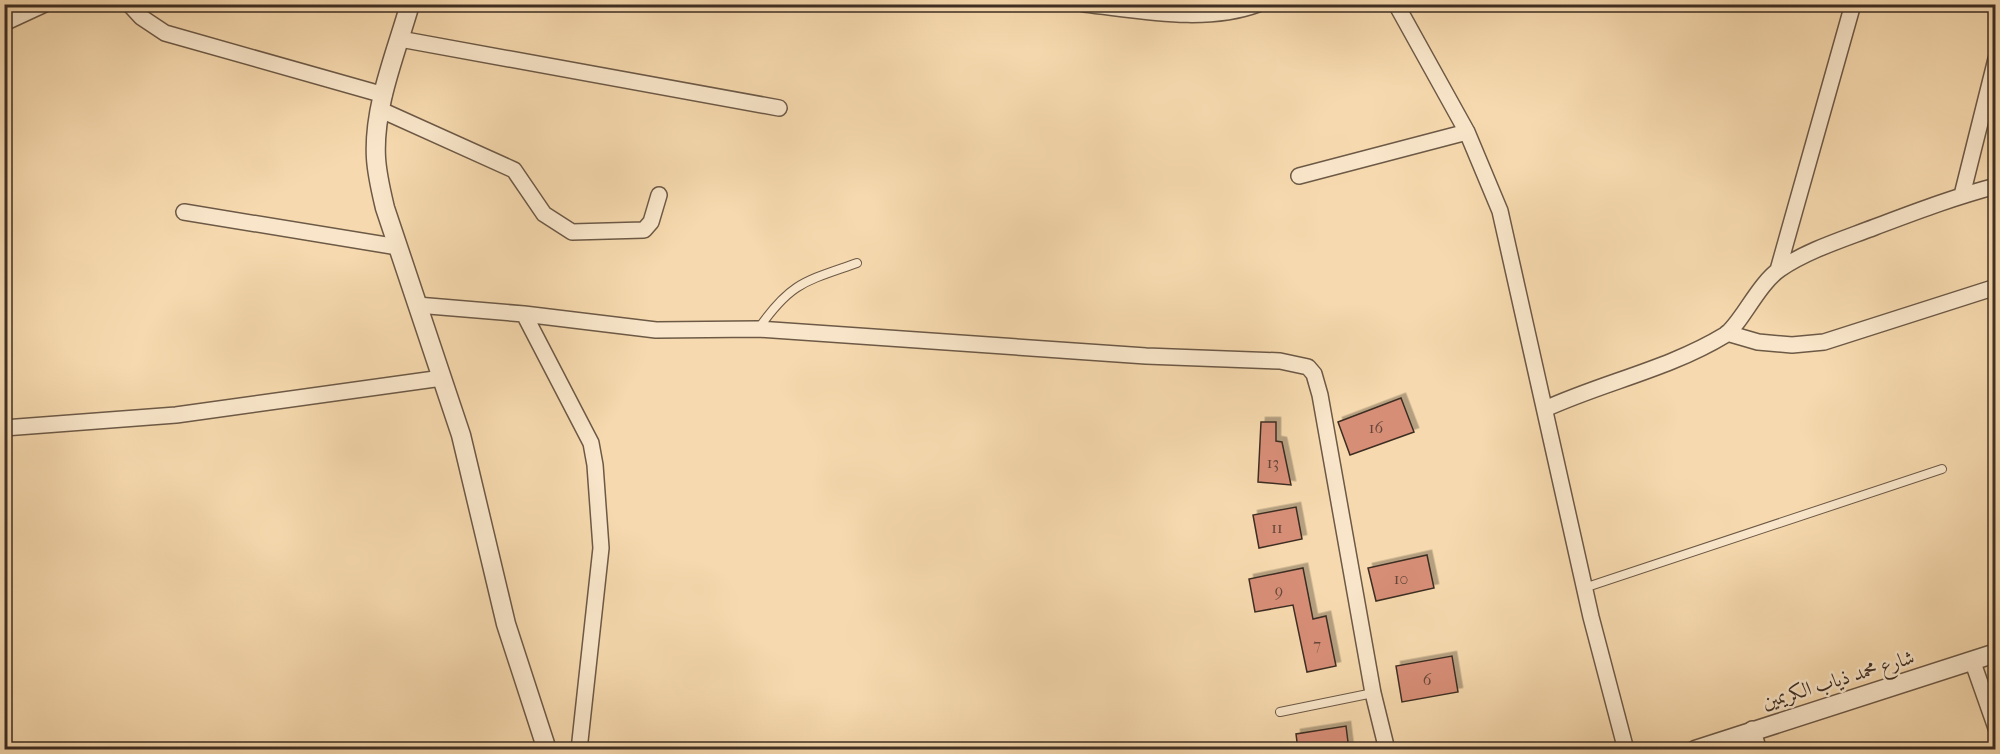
<svg xmlns="http://www.w3.org/2000/svg" width="2000" height="754" viewBox="0 0 2000 754" font-family="'IM FELL French Canon',Amiri,serif">
<style>
.building{fill:#d78e77;stroke:#3e2e23;stroke-width:1.5;filter:url(#shadow)}
.lines{fill:none;stroke-linecap:round;stroke-linejoin:round}
.service-casing{stroke:#6c5946;stroke-width:10}
.minor-casing{stroke:#6c5946;stroke-width:18}
.tertiary-casing{stroke:#6c5946;stroke-width:21}
.service{stroke:#f9e6ca;stroke-width:8}
.minor{stroke:#f9e6ca;stroke-width:15}
.tertiary{stroke:#f9e6ca;stroke-width:18}
.labels{text-anchor:middle;stroke-width:5;stroke-linejoin:round;paint-order:stroke}
.number-label{font-size:16px;fill:#644638}
.street-label{font-size:20px;fill:#3e2e23;stroke:#f9e6ca}
</style>
<defs>
<filter id="shadow"><feDropShadow dx="4.5" dy="-4.5" stdDeviation="0" flood-color="#0004"/></filter>
</defs>
<rect width="100%" height="100%" fill="#f6d9ae"/>
<filter id="stains"><feTurbulence type="fractalNoise" baseFrequency=".00333" numOctaves="4"/><feColorMatrix values="0 0 0 0 .2 0 0 0 0 .09 0 0 0 0 .02 0 0 0 .5 -.17"/></filter>
<radialGradient id="worn" r=".72"><stop offset=".6" stop-color="#630" stop-opacity="0"/><stop offset="1" stop-color="#630" stop-opacity=".3"/></radialGradient>
<path class="building" d="M1401 398 1414 432 1350 455 1338 422Z
M1261 422H1276V441L1282 442 1291 485 1258 482Z
M1296 507 1302 539 1259 548 1253 515Z
M1427 555 1434 588 1376 601 1368 568Z
M1303 568 1313 619 1326 616 1336 666 1307 672 1293 605 1255 612 1249 579Z
M1452 656 1458 692 1402 702 1396 666Z
M1346 726 1349 750H1298L1296 734Z"/>
<g class="lines">
<g class="service-casing">
<path id="service" d="M759 328C791 282 806 281 857 263
M1584 588 1942 469
M1280 712 1373 693"/>
</g>
<g class="minor-casing">
<path id="minor" d="M129 4 141 17 165 33 384 95
M1084 4C1139 10 1205 24 1258 4
M1396 4 1467 132 1500 211 1591 617 1626 750
M4 23 45 4
M400 39 779 108
M381 110 514 170 544 214 572 232 644 230 651 222 659 195
M1299 176 1467 132
M1962 195 1996 59
M184 212 398 247
M1778 270 1853 4
M417 305 524 314 656 330 758 329 1146 356 1280 361 1308 367 1314 374 1320 395 1373 693 1387 750
M524 314 591 443 595 465 601 548 579 750
M1727 333 1758 342 1792 345 1824 342 1996 287
M1545 409C1604 382 1669 369 1725 335 1741 324 1758 284 1780 269 1808 250 1844 239 1875 227 1915 212 1954 197 1996 186
M4 428 176 415 442 378
M1972 660 1996 728
M1752 729 1759 750"/>
</g>
<g class="tertiary-casing">
<path id="tertiary" d="M410 4C396 53 373 107 376 158 377 175 381 191 385 208L461 435 506 624 547 750
M1695 750 1996 653"/>
</g>
<use href="#service" class="service"/>
<use href="#minor" class="minor"/>
<use href="#tertiary" class="tertiary"/>
</g>
<g class="labels">
<g class="number-label">
<text x="1376" y="433">16</text>
<text x="1273" y="468">13</text>
<text x="1277" y="533">11</text>
<text x="1401" y="584">10</text>
<text x="1279" y="596">9</text>
<text x="1317" y="650">7</text>
<text x="1427" y="685">6</text>
</g>
<g class="street-label">
<text transform="translate(1838 679) rotate(-17)" y="7">شارع محمد ذياب الكريمين</text>
</g>
</g>
<rect width="2000" height="754" fill="none" stroke="#f6d9ae" stroke-width="24"/>
<rect x="6" y="6" width="1988" height="742" fill="none" stroke="#3e2e23" stroke-width="3"/>
<rect x="12" y="12" width="1976" height="730" fill="none" stroke="#3e2e23" stroke-width="1.5"/>
<rect width="100%" height="100%" filter="url(#stains)"/>
<rect width="100%" height="100%" fill="url(#worn)"/>
</svg>
